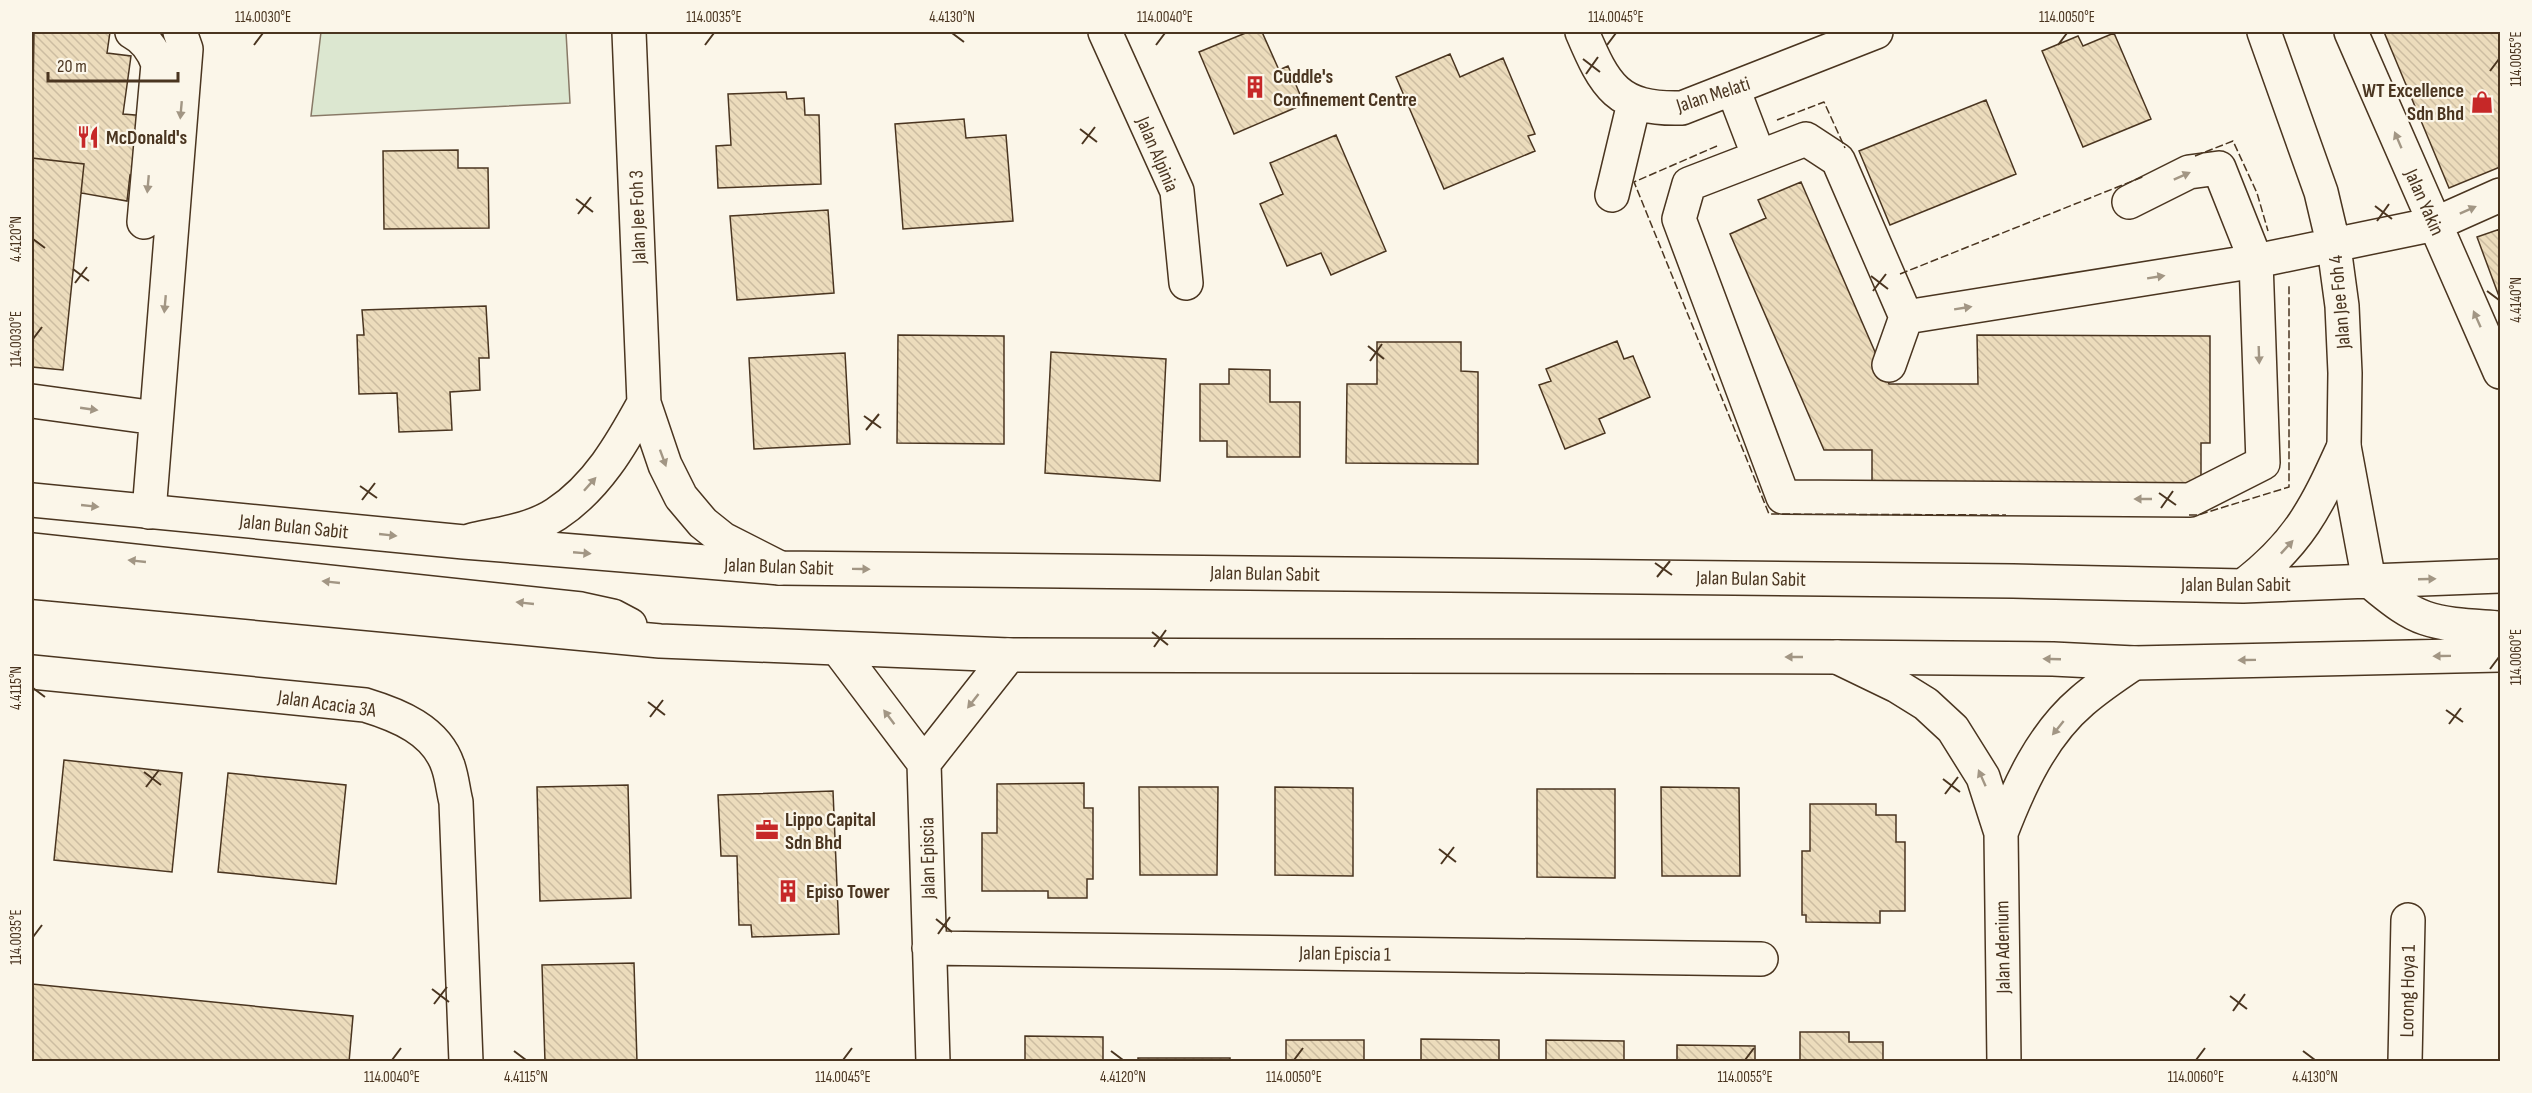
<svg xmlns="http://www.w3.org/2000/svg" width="2532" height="1093" viewBox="0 0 2532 1093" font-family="'Sofia Sans Condensed',sans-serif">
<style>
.grass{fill:#dce7d0;stroke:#887966;stroke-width:1.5}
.building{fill:url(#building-back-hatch);stroke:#4a3520;stroke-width:1.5}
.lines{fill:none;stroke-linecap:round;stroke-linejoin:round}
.minor-casing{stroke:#4a3520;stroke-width:36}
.major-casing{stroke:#4a3520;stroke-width:36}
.minor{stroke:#fbf6e9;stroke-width:33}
.major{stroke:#fbf6e9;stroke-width:33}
.fence{stroke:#4a3520;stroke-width:1.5;stroke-dasharray:8 3;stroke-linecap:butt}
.oneway{fill:#a29684}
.ticks{fill:none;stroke:#4a3520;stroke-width:2}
.labels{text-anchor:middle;stroke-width:4.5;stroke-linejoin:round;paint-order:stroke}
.poi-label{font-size:20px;font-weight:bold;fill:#4a3520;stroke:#fbf6e9;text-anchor:start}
.street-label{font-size:20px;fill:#4a3520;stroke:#fbf6e9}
.neatline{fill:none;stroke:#4a3520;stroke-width:2}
.ticks-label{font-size:15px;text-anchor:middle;fill:#4a3520}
</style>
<defs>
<pattern id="building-back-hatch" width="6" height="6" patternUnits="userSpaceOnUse" patternTransform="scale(1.5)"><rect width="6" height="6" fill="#ecdcbc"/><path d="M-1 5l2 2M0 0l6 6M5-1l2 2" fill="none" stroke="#ccbda1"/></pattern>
</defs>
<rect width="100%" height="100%" fill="#fbf6e9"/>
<path class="grass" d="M321 32H566L570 103 311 116Z"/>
<path class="building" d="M34 32H110L107 53 131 56 123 114 147 116 140 176 130 175 127 201 81 193 84 164 32 158Z
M1248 32H1262L1279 70 1288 66 1304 104 1234 134 1199 52Z
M2384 32H2500V167L2449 188Z
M2114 33 2151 119 2083 147 2042 51 2078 36 2083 46Z
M1450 54 1460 77 1503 58 1535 134 1528 136 1535 151 1444 189 1396 77Z
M786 92 787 99 804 98 805 115H819L821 184 718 188 716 146 731 145 728 94Z
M1986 100 2016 174 1890 225 1859 151Z
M964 119 966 138 1006 135 1013 221 903 229 895 124Z
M1336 135 1386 251 1331 275 1321 253 1287 266 1260 204 1283 194 1270 163Z
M458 150V168H488L489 228 384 229 383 151Z
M32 158 84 164 63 370 32 367Z
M1801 182 1889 384H1978L1977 335 2210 336V443H2201V484L1872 481V450H1824L1730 234 1766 218 1758 200Z
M828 210 834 293 737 300 730 216Z
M2500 229V299L2477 237Z
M486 306 489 358H479L480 390 450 392 452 430 399 432 397 393 359 394 357 335H364L362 310Z
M898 335 1004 336V444L897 443Z
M1617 341 1624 359 1633 356 1650 397 1599 419 1605 433 1565 449 1539 385 1551 381 1546 369Z
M1377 342H1461V371L1478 372V464L1346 463 1347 384H1377Z
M1051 352 1166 359 1160 481 1045 473Z
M845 353 850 444 754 449 749 358Z
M1229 369 1270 370V402H1300V457H1227V441H1200V384H1229Z
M64 760 182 773 172 872 54 860Z
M228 773 346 785 336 884 218 872Z
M1084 783V808H1093V879H1087V898H1048V891H982V833H997V784Z
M628 785 631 898 540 901 537 787Z
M1139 787H1218L1217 875H1140Z
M1275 787 1353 788V876L1275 875Z
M1661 787 1739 788 1740 876H1662Z
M1537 789H1615V878L1537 877Z
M833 791 839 934 752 937 751 925H739L737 856H721L718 795Z
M1810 804H1876V815H1896V842H1905V911H1880V923L1806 922V915H1802V851H1810Z
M634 963 637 1062H545L542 965Z
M32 984 353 1016 349 1062H32Z
M1800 1032H1849V1042H1883V1062H1800Z
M1025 1036 1103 1037V1062H1025Z
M1421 1039 1499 1040V1062H1421Z
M1286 1040H1364V1062H1286Z
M1546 1040 1624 1041V1062H1546Z
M1677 1045 1755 1046V1062H1677Z
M1138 1058H1230V1062H1138Z"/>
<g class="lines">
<g class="minor-casing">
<path id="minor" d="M132 32C146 39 153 50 158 64L144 222
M629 32 644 403 665 465 681 497 703 523 723 539 780 568
M1105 32 1177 191 1186 283
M1582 32C1605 86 1617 110 1682 108L1876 32
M2264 32 2321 192 2334 247 2342 306 2345 373 2344 446 2369 581
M2351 32 2500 372
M1733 89 1759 157
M1612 195 1634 103
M2129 202 2189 172 2219 168 2256 261 2435 224 2500 195
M1889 365 1906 317 1838 160 1806 139 1689 184 1679 219 1783 497 2190 500 2263 463 2256 261 1906 317
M32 401 156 418
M149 512 186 49 180 32
M472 540C499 534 532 530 556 514 597 487 621 445 644 403
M838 649 924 763 933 1062
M1837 657 1897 686 1926 704 1953 729 1983 777 2001 833 2004 1062
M32 672 365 705C398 715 436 730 448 766 452 777 453 790 456 802L466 1062
M924 763 1009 655
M2001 833C2019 786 2042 735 2082 701 2098 687 2116 675 2134 663
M929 948 1761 959
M2405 1062 2408 920"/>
</g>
<g class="major-casing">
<path id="major" d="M32 500 464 542 780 568 2013 581 2243 586 2500 576
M32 550 581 609 613 616 630 625
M2369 581C2386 594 2404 611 2425 618 2448 626 2476 626 2500 628
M32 582 660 641 1009 655 1837 657 2053 659 2134 663 2500 655
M2243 586C2299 543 2316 508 2344 446"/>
</g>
<use href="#minor" class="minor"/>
<use href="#major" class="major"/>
<path class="fence" d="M1777 120 1824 102 1845 148
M1717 146 1634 182 1769 514 2006 515
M2195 156 2233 141 2257 193 2268 231
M1900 274 2145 176
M2189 515H2198L2289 487V285"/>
</g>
<defs><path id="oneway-solid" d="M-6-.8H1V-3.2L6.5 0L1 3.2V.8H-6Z" transform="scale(1.5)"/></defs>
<g class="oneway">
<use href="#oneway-solid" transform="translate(181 110) rotate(95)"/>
<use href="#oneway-solid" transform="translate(2398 140) rotate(-113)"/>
<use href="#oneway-solid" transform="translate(2182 176) rotate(-24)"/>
<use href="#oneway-solid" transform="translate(148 184) rotate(95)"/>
<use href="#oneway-solid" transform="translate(2468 210) rotate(-24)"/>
<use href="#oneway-solid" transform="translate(2156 277) rotate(-9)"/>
<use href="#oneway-solid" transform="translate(165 304) rotate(95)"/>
<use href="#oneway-solid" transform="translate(1963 308) rotate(-9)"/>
<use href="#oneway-solid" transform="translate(2477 319) rotate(-114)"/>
<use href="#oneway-solid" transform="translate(2259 355) rotate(88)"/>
<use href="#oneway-solid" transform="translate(89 409) rotate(8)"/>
<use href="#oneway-solid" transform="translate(663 458) rotate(70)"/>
<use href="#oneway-solid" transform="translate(590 484) rotate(-48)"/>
<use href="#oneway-solid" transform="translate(2143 499) rotate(-180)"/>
<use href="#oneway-solid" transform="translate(90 506) rotate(6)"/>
<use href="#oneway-solid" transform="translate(388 535) rotate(6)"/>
<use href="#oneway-solid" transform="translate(2287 547) rotate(-47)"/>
<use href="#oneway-solid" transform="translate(582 553) rotate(5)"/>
<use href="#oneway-solid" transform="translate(137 561) rotate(-174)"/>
<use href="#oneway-solid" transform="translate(861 569) rotate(1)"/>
<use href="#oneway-solid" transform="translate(2427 579) rotate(-2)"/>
<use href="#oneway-solid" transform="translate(331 582) rotate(-174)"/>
<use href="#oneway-solid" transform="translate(525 603) rotate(-174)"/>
<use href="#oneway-solid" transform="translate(2442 656) rotate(179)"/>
<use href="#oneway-solid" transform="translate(1794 657) rotate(-180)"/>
<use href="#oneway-solid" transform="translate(2052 659) rotate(-178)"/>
<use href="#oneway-solid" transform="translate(2247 660) rotate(179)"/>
<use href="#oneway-solid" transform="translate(973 701) rotate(128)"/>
<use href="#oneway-solid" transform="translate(889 717) rotate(-127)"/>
<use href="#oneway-solid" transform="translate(2058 728) rotate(129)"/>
<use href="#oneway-solid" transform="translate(1982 778) rotate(-114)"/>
</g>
<path class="ticks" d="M952 33 964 42M254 45 263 33M705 45 714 33M1156 45 1165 33M1607 45 1616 33M2058 45 2067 33M1583 59 1600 72M2490 71 2499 59M1586 74 1598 57M1080 129 1097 142M1082 144 1095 127M576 199 593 212M2375 206 2392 219M578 214 591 197M2377 221 2389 204M33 239 45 248M73 269 89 281M1871 276 1888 289M75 283 87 267M1873 291 1886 274M2487 291 2499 300M33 339 42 327M1368 346 1384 359M1370 361 1382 344M864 416 881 428M866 430 879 414M360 486 377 498M2159 493 2176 505M362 500 375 483M2161 508 2173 491M1655 563 1672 575M1657 577 1670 561M1152 632 1168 645M1154 647 1166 630M2490 669 2499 657M33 688 45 697M648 702 665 715M2446 710 2463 722M650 717 663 700M2449 724 2461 708M144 772 161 785M1943 779 1960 792M146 787 159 770M1945 794 1958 777M1439 849 1456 862M1441 864 1454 847M936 919 952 932M938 934 950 917M33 937 42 925M432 989 449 1002M2230 996 2247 1009M434 1004 447 987M2233 1011 2245 994M514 1051 526 1060M1111 1051 1123 1060M2303 1051 2315 1060M392 1060 401 1048M843 1060 852 1048M1294 1060 1303 1048M1745 1060 1754 1048M2196 1060 2205 1048"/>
<defs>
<g id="building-bare" transform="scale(1.8)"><path d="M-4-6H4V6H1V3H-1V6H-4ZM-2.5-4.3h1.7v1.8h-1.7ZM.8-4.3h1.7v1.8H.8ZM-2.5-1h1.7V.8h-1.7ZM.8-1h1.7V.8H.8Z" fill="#c62828" stroke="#fbf6e9" stroke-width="2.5" paint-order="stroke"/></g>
<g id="shop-bare" transform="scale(1.8)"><path d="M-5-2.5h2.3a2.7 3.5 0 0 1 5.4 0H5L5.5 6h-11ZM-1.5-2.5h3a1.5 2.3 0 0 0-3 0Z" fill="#c62828" stroke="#fbf6e9" stroke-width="2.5" paint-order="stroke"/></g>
<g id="restaurant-bare" transform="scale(1.8)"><path d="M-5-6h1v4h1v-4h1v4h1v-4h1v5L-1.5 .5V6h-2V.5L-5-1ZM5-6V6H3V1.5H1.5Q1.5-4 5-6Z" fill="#c62828" stroke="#fbf6e9" stroke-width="2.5" paint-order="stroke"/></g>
<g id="office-bare" transform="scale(1.8)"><path d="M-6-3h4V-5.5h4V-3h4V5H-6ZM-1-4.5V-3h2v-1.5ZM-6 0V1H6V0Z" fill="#c62828" stroke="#fbf6e9" stroke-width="2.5" paint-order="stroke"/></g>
</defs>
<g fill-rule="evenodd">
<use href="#building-bare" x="1255" y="87"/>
<use href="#shop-bare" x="2482" y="102"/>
<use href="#restaurant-bare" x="88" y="137"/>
<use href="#office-bare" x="767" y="830"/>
<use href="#building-bare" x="788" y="891"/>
</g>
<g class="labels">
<g class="poi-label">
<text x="1273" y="83">Cuddle's<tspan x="1273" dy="23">Confinement Centre</tspan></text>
<text x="2464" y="97" text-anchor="end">WT Excellence<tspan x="2464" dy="23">Sdn Bhd</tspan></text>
<text x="106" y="144">McDonald's</text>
<text x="785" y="826">Lippo Capital<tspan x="785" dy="23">Sdn Bhd</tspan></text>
<text x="806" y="898">Episo Tower</text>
</g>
<g class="street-label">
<text transform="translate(1713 94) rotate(-18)" y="7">Jalan Melati</text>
<text transform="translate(1158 154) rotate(67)" y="7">Jalan Alpinia</text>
<text transform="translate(2425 202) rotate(66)" y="7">Jalan Yakin</text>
<text transform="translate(637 217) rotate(-92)" y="7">Jalan Jee Foh 3</text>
<text transform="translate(2339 302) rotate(-95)" y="7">Jalan Jee Foh 4</text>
<text transform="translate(294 526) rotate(6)" y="7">Jalan Bulan Sabit</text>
<text transform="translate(779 566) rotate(2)" y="7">Jalan Bulan Sabit</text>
<text transform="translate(1265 573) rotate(1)" y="7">Jalan Bulan Sabit</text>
<text transform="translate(1751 578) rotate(1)" y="7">Jalan Bulan Sabit</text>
<text x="2236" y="591">Jalan Bulan Sabit</text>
<text transform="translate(327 703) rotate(8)" y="7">Jalan Acacia 3A</text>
<text transform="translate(927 858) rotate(-91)" y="7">Jalan Episcia</text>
<text transform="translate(2002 947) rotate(-91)" y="7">Jalan Adenium</text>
<text transform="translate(1345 953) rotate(1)" y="7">Jalan Episcia 1</text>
<text transform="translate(2407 991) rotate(-89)" y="7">Lorong Hoya 1</text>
</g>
</g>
<rect width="2532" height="1093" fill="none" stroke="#fbf6e9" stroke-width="66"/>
<path d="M48 72v9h130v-9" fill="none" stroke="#4a3520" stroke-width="3"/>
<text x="57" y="72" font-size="18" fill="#4a3520" stroke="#fbf6e9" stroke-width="4.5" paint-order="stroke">20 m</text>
<rect x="33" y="33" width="2466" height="1027" class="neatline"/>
<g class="ticks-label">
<text x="263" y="22">114.0030°E</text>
<text x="714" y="22">114.0035°E</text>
<text x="952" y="22">4.4130°N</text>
<text x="1165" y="22">114.0040°E</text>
<text x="1616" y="22">114.0045°E</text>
<text x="2067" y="22">114.0050°E</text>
<text transform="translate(2516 59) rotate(-90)" y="5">114.0055°E</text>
<text transform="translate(16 239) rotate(-90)" y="5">4.4120°N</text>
<text transform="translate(2516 300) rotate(-90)" y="5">4.4140°N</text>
<text transform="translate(16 339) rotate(-90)" y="5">114.0030°E</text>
<text transform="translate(2516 657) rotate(-90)" y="5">114.0060°E</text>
<text transform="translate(16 688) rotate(-90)" y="5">4.4115°N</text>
<text transform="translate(16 937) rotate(-90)" y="5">114.0035°E</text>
<text x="392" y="1082">114.0040°E</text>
<text x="526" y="1082">4.4115°N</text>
<text x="843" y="1082">114.0045°E</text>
<text x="1123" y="1082">4.4120°N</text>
<text x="1294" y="1082">114.0050°E</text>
<text x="1745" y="1082">114.0055°E</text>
<text x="2196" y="1082">114.0060°E</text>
<text x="2315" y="1082">4.4130°N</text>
</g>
</svg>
